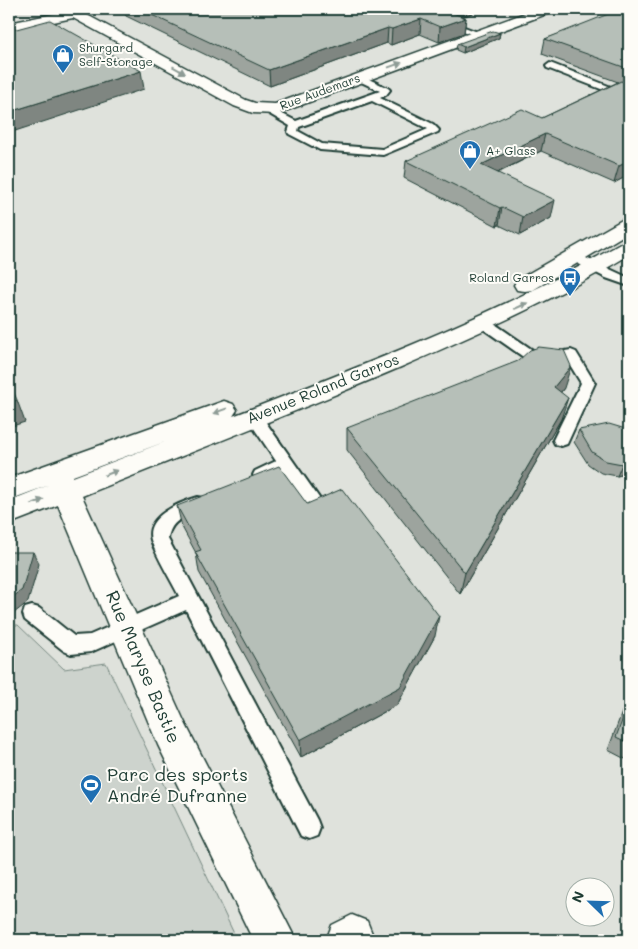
<svg xmlns="http://www.w3.org/2000/svg" width="638" height="949" viewBox="0 0 638 949" font-family="Mali,sans-serif">
<style>
.built{fill:#dfe2dc;fill-rule:evenodd}
.green{fill:#cdd3cd;stroke:#768880}
.lines{fill:none;stroke-linecap:round;stroke-linejoin:round}
.service-casing{stroke:#1f3d34;stroke-width:4}
.minor-casing{stroke:#1f3d34;stroke-width:3}
.service{fill:#fdfcf7;fill-rule:evenodd}
.minor{fill:#fdfcf7;fill-rule:evenodd}
.wall{fill:#9da49e;stroke:#1f3d34}
.shaded-wall{fill:#7f8681;stroke:#1f3d34}
.building{fill:#b6bfb8;stroke:#1f3d34}
.oneway{fill:#8e9c96}
.labels{text-anchor:middle;stroke-width:4;stroke-linejoin:round;paint-order:stroke}
.far-poi-label{font-size:12px;fill:#1f3d34;stroke:#fdfcf7;text-anchor:start}
.far-street-label{font-size:12px;fill:#1f3d34;stroke:#fdfcf7}
.street-label{font-size:15px;fill:#1f3d34;stroke:#fdfcf7}
.near-street-label{font-size:18px;fill:#1f3d34;stroke:#fdfcf7}
.near-poi-label{font-size:18px;fill:#1f3d34;stroke:#fdfcf7;text-anchor:start}
</style>
<rect width="100%" height="100%" fill="#f0f1eb"/>
<filter id="ink" filterUnits="userSpaceOnUse"><feTurbulence type="fractalNoise" baseFrequency=".02" numOctaves="2"/><feDisplacementMap in="SourceGraphic" scale="10" xChannelSelector="R" yChannelSelector="G"/><feConvolveMatrix kernelMatrix="1 2 1 2 8 2 1 2 1" color-interpolation-filters="sRGB"/></filter>
<g filter="url(#ink)">
<path class="built" d="M9 9H629V940H237L106 663 64 669 18 625H9ZM576 886H606V916H576Z"/>
<path class="green" d="M9 625H18L64 669 106 663 237 940H9Z"/>
<g class="lines">
<g class="service-casing">
<path id="service" d="M407 9H417L483 34 476 36Z
M550 63 629 94V100L547 68 546 66Z
M360 75 388 88 390 90 386 95 380 98 433 124 439 130 438 132 383 155 320 150 289 134 288 132 290 126 261 109 266 106 269 107 296 121 380 91 357 80 356 78ZM372 101 428 129 382 149 322 144 298 131 299 127Z
M573 252 629 278V286L606 278 569 259 567 256 569 253Z
M484 319 489 320 540 355 571 350 576 352 595 383 567 444 561 446 555 444 553 440 581 383 567 360 537 365 532 363 479 326 477 323Z
M255 413 260 414 324 505 326 510 324 515 318 517 312 515 283 471 261 481 255 479 253 475 255 471 276 461 247 418 250 414Z
M198 497 204 498 206 503C197 521 172 511 168 539L317 820 320 828 317 836 309 839 301 836 186 610 91 652 71 654 64 651 25 620 23 614 25 608 32 606 39 608 74 636 90 635 179 596C171 580 156 556 151 540 144 516 181 502 198 497Z"/>
</g>
<g class="minor-casing">
<path id="minor" d="M61 9H91L93 11 87 15 246 100 255 103 275 104 536 9H553L552 12 277 114 253 113 234 106 73 18 9 31V23L63 12Z
M629 218V232L533 290 525 291 517 290 514 285 517 280 622 220Z
M629 241V255C556 299 479 333 401 367 296 412 189 453 82 496L184 721 296 940H253L158 745 58 505 9 524V501L49 485 9 500V478L224 401 233 404 237 410 233 416C366 364 499 314 622 243ZM167 441 73 477V476Z
M352 915 367 921 373 936 371 940H326L332 925Z"/>
</g>
<use href="#service" class="service"/>
<use href="#minor" class="minor"/>
</g>
<path class="wall" d="M115 9H484L462 17 466 18 464 33 439 42 420 34 391 45 387 43 270 86 126 16 125 14Z
M629 9V175L614 183 541 151 498 173 551 218 520 235 499 225 497 226 404 178 406 161 542 118 618 82 542 54 545 39Z
M500 33 499 38 463 53 456 50 457 44Z
M564 388 561 392V419L460 594 347 450V428Z
M579 430H629V473L617 476 601 473 588 464 574 442Z
M307 504 435 636 397 705 301 757 199 572 196 553 182 527 177 506Z
M629 693V761L608 750Z"/>
<path class="shaded-wall" d="M9 9H11L12 13H9Z
M453 9H484L452 20Z
M466 18 464 33 439 42 440 27Z
M421 19 420 34 391 45 392 29Z
M388 28 387 43 270 86 269 70Z
M500 33 499 38 463 53 464 47Z
M141 71 144 89 9 133V112Z
M545 134 541 151 478 182 481 165Z
M629 161V175L614 183 619 166Z
M555 200 551 218 520 235 523 217Z
M502 207 499 225 497 226 500 208Z
M571 366 564 388 548 408 554 387Z
M568 398 561 419 460 594 465 573Z
M17 400 25 422 9 427V403Z
M629 462V473L617 476 622 464Z
M33 552 39 564 28 602 9 617V600Z
M439 616 435 636 397 705 301 757 300 740Z"/>
<path class="building" d="M139 9H442L466 18 440 27 421 19 392 29 388 28 269 70Z
M621 9H629V69L545 39Z
M50 20 141 71 9 112V31Z
M493 31 500 33 464 47 457 44Z
M621 81 629 84V161L619 166 545 134 481 165 555 200 523 217 502 207 500 208 406 161 522 109 542 118Z
M539 347 564 350 571 366 554 387 568 398 465 573 347 428 518 361 530 350Z
M9 381 17 400 9 403Z
M609 424 629 430V462L622 464 606 461 592 452 579 430Z
M279 466 307 504 342 489 439 616 400 687 300 740 195 552 201 550 177 506Z
M9 552H33L22 590 9 600Z
M629 702V743L616 737Z"/>
<defs><path id="oneway-solid" d="M-6-.8H1V-3.2L6.5 0L1 3.2V.8H-6Z" transform="scale(1.25)"/></defs>
<g class="oneway">
<use href="#oneway-solid" transform="translate(395 65) rotate(-20)"/>
<use href="#oneway-solid" transform="translate(179 70) rotate(29)"/>
<use href="#oneway-solid" transform="translate(521 306) rotate(-25)"/>
<use href="#oneway-solid" transform="translate(220 411) rotate(160)"/>
<use href="#oneway-solid" transform="translate(111 473) rotate(-21)"/>
<use href="#oneway-solid" transform="translate(37 502) rotate(-21)"/>
</g>
</g>
<defs>
<g id="shop-pin" transform="scale(1.125)"><path d="M0 17L-7.5 6A9.5 9.5 0 1 1 7.5 6Z" fill="#1f6fb2" stroke="#fdfcf7"/><path d="M-5-2.5h2.3a2.7 3.5 0 0 1 5.4 0H5L5.5 6h-11ZM-1.5-2.5h3a1.5 2.3 0 0 0-3 0Z" fill="#fff"/></g>
<g id="bus-pin" transform="scale(1.125)"><path d="M0 17L-7.5 6A9.5 9.5 0 1 1 7.5 6Z" fill="#1f6fb2" stroke="#fdfcf7"/><path d="M-5-6H5V4H4V6H2V4H-2V6H-4V4H-5ZM-3.5-4V0h7V-4ZM-3.5 1.2v1.5H-2V1.2ZM2 1.2v1.5H3.5V1.2Z" fill="#fff"/></g>
<g id="stadium-pin" transform="scale(1.125)"><path d="M0 17L-7.5 6A9.5 9.5 0 1 1 7.5 6Z" fill="#1f6fb2" stroke="#fdfcf7"/><path d="M0-5a6.5 5 0 1 0 0 10a6.5 5 0 1 0 0-10ZM-3.5-1.8h7v3.6h-7Z" fill="#fff"/></g>
</defs>
<g fill-rule="evenodd">
<use href="#shop-pin" x="63" y="55"/>
<use href="#shop-pin" x="470" y="151"/>
<use href="#bus-pin" x="570" y="278"/>
<use href="#stadium-pin" x="91" y="785"/>
</g>
<g class="labels">
<g class="far-poi-label">
<text x="79" y="52">Shurgard<tspan x="79" dy="14">Self-Storage</tspan></text>
<text x="486" y="155">A+ Glass</text>
<text x="554" y="282" text-anchor="end">Roland Garros</text>
</g>
<g class="far-street-label">
<text transform="translate(320 92) rotate(-20)" y="4">Rue Audemars</text>
</g>
<g class="street-label">
<text transform="translate(323 389) rotate(-22)" y="5">Avenue Roland Garros</text>
</g>
<g class="near-street-label">
<text transform="translate(143 667) rotate(67)" y="6">Rue Maryse Bastie</text>
</g>
<g class="near-poi-label">
<text x="107" y="781">Parc des sports<tspan x="107" dy="21">André Dufranne</tspan></text>
</g>
</g>
<rect width="638" height="949" fill="none" stroke="#fdfcf7" stroke-width="30"/>
<rect x="15" y="15" width="608" height="919" fill="none" stroke="#1f3d34" stroke-width="2" filter="url(#ink)"/>
<g transform="translate(590 902) rotate(293)"><circle r="24" fill="#fdfcf7" stroke="#a4b0a9"/>
<path d="M0-4L9 19L0 12L-9 19Z" fill="#1f6fb2"/>
<text y="-8" font-size="14" font-weight="bold" text-anchor="middle" fill="#1f3d34">N</text>
</g>
</svg>
